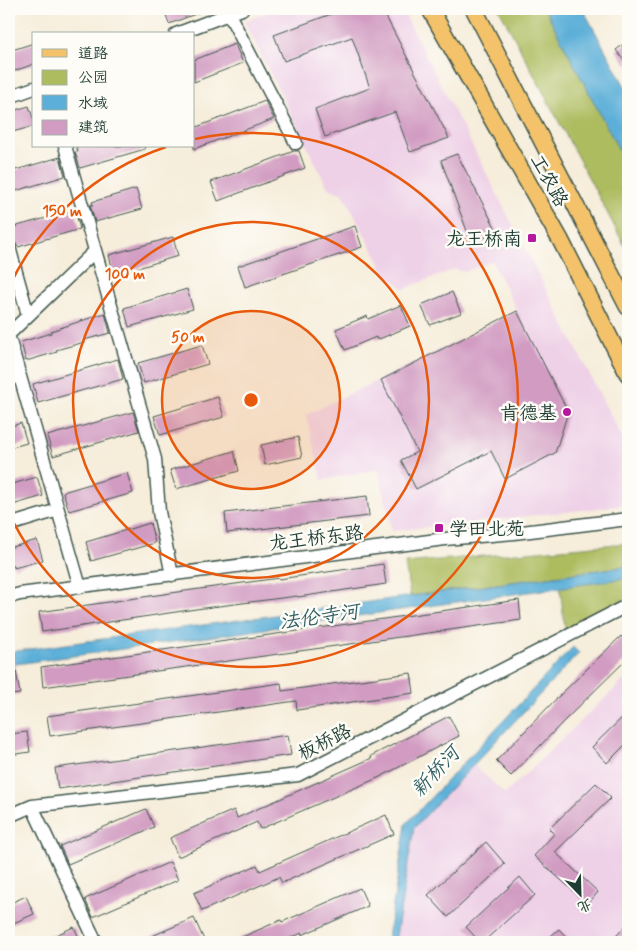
<svg xmlns="http://www.w3.org/2000/svg" width="637" height="951" viewBox="0 0 637 951" font-family="Mynerve,'LXGW WenKai TC',sans-serif">
<style>
.built{fill:#eed0e7}
.green{fill:#adbc5f;stroke:#667c4a}
.water{fill:#5cafd8;stroke:#3e7686}
.building{fill:#d29cc2}
.lines{fill:none;stroke-linecap:round;stroke-linejoin:round}
.minor-casing{stroke:#3f574d;stroke-width:15}
.major-casing{stroke:#3f574d;stroke-width:19}
.minor{stroke:#fff;stroke-width:12}
.major{stroke:#f3c26a;stroke-width:16}
.ring{fill:none;stroke:#e8590c;stroke-width:2.5}
.poi-dot{fill:#b5179e;stroke:#fdfcf7;stroke-width:2}
.labels{text-anchor:middle;stroke-width:5;stroke-linejoin:round;paint-order:stroke}
.street-label{font-size:19px;fill:#1f3d34;stroke:#fdfcf7}
.poi-label{font-size:19px;fill:#1f3d34;stroke:#fdfcf7;text-anchor:end}
.water-label{font-size:20px;font-style:italic;fill:#315f65;stroke:#fdfcf7}
.centre{fill:#e8590c;stroke:#fdfcf7;stroke-width:2.5}
.ring-label{font-size:15px;text-anchor:middle;font-weight:bold;fill:#e8590c;stroke:#fdfcf7;stroke-width:5;stroke-linejoin:round;paint-order:stroke}
</style>
<rect width="100%" height="100%" fill="#fdfcf7"/>
<filter id="ink" filterUnits="userSpaceOnUse"><feTurbulence type="fractalNoise" baseFrequency=".02" numOctaves="2"/><feDisplacementMap in="SourceGraphic" scale="10" xChannelSelector="R" yChannelSelector="G"/><feConvolveMatrix kernelMatrix="1 2 1 2 8 2 1 2 1" color-interpolation-filters="sRGB"/></filter>
<filter id="wash" filterUnits="userSpaceOnUse"><feTurbulence type="fractalNoise" baseFrequency=".0096" numOctaves="4" result="noise"/><feDisplacementMap in="SourceGraphic" scale="20" xChannelSelector="R" yChannelSelector="G"/><feGaussianBlur stdDeviation="1.12" result="paint"/><feColorMatrix in="noise" values="0 0 0 0 0 0 0 0 0 0 0 0 0 0 0 0 0 1.4 0 .05"/><feComposite in="paint" operator="in"/></filter>
<g filter="url(#wash)">
<rect width="100%" height="100%" fill="#f6edda"/>
<path class="built" d="M276 9H402L628 449V501L619 506 392 531 378 469 322 480 306 415 420 360 430 379 488 350 478 330 517 311 492 261 465 272 455 269 404 289 386 275 343 194 328 188 244 21Z
M628 676V942H395L414 828 474 765 505 794Z"/>
<path class="green" d="M499 9H545L628 167V252Z
M628 543V566L410 596 405 563Z
M628 578V599L565 631 560 587Z"/>
<path class="water" d="M545 9H583L628 92V167Z
M628 566V578L9 665V652Z
M573 647 579 653 414 828 395 942H387L406 824Z"/>
<g id="blocks">
<path class="building" d="M164 9H206V10L169 24Z
M345 9H382L449 138 410 152 395 112 325 137 315 109 370 88 352 37 284 61 274 35Z
M628 41V66L616 50Z
M34 43V64L9 73V51Z
M235 44 243 63 194 82V60Z
M265 101 274 119 194 149V128Z
M29 106 34 121V126L9 133V112Z
M76 146H144L145 149 80 168 75 152H78Z
M294 151H299L305 168 218 201 211 182Z
M457 154 498 233 471 242 441 160Z
M60 157 65 176 9 193V172Z
M136 189 142 209 95 222 90 205H93L92 202Z
M75 210 80 229 18 247 14 241 10 228Z
M355 226 362 247 245 287 238 266Z
M173 237 178 256 114 275 109 255Z
M187 289 193 309 129 327 124 308Z
M452 292 461 313 430 325 421 305Z
M401 305 410 326 377 340 376 337 345 350 336 329 367 316 368 319Z
M517 311 568 412 555 453 505 479 491 451 416 489 401 460 417 452 381 380Z
M105 313 110 333 84 340 85 342 56 350 57 352 26 361 21 342 51 333V331Z
M202 345 208 364 144 383 138 363Z
M118 359 123 379 38 403 33 384Z
M218 397 224 417 160 435 154 416Z
M133 412 139 431 53 456 47 436Z
M21 423 27 443 9 448V427Z
M298 437 302 457 265 465 261 445Z
M234 451 239 471 176 489 170 470Z
M127 473 133 493 69 511 63 492Z
M37 477 43 496 9 506V485Z
M367 496 369 516 227 533 225 513Z
M150 523 155 543 91 561 86 542Z
M37 540 43 560 14 568V565L9 567V548Z
M383 564 386 584 298 597 297 596 196 609 42 632 39 612 178 592 279 578V579Z
M519 600 521 620 43 687 41 667Z
M621 636 628 643V658L563 722 511 776 496 761 557 698Z
M9 659H14L20 694 9 695Z
M411 673 414 693 297 710 296 701 50 736 47 716 281 683 282 691Z
M628 712V742L607 763 592 747Z
M449 716 459 736 380 777 260 829 257 822 178 857 170 838 234 810 237 818 372 758 371 756Z
M27 732 30 752 9 755V734Z
M288 735 291 755 58 789 55 768Z
M596 783 611 798 555 852 598 892 588 904 534 856 554 834 549 829Z
M146 809 154 827 68 864 60 846Z
M386 815 394 834 282 883 279 877 202 911 194 893 257 865 260 871Z
M486 842 505 864 448 917 428 895Z
M170 862 178 880 93 917 85 899Z
M520 877 535 895 483 942H480L466 927Z
M360 888 368 906 302 935V933L281 942H231L281 920 282 922Z
M26 896 34 914 9 925V904Z
M194 918 205 942H138Z
M628 924V942H610Z
M74 927 81 942H40Z
M559 929 571 942H544Z"/>
</g>
</g>
<g filter="url(#ink)">
<use href="#blocks" fill-opacity="0" stroke="#3f574d" stroke-width="1"/>
<g class="lines">
<g class="minor-casing">
<path id="minor" d="M229 14 296 143
M176 34 242 9
M9 97 34 88
M65 146 155 459 159 512 172 575
M9 247 28 315
M9 334 95 251
M9 338 80 587
M9 525 58 510
M9 597 20 594 445 539 514 533 628 519
M32 806 96 942
M9 816 32 806 298 775 628 605"/>
</g>
<g class="major-casing">
<path id="major" d="M430 9 561 241 628 374
M474 9 628 307"/>
</g>
<use href="#minor" class="minor"/>
<use href="#major" class="major"/>
</g>
</g>
<circle cx="251" cy="400" r="89" fill="#e8590c" fill-opacity=".12"/>
<g class="ring">
<circle cx="251" cy="400" r="89"/>
<circle cx="251" cy="400" r="178"/>
<path d="M9 287A267 267 0 0 1 166 147M195 139A267 267 0 1 1 9 513"/>
</g>
<g class="poi-dot">
<rect x="527" y="233" width="10" height="10" rx="2.5"/>
<circle cx="567" cy="412" r="5"/>
<rect x="434" y="523" width="10" height="10" rx="2.5"/>
</g>
<g class="labels">
<g class="street-label">
<text transform="translate(550 180) rotate(61)" y="7">工农路</text>
<text transform="translate(316 537) rotate(-7)" y="7">龙王桥东路</text>
<text transform="translate(324 741) rotate(-27)" y="7">板桥路</text>
</g>
<g class="poi-label">
<text x="522" y="245">龙王桥南</text>
<text x="557" y="419">肯德基</text>
<text x="449" y="535" text-anchor="start">学田北苑</text>
</g>
<g class="water-label">
<text transform="translate(319 616) rotate(-8)" y="7">法伦寺河</text>
<text transform="translate(435 771) rotate(-47)" y="7">新桥河</text>
</g>
</g>
<circle cx="251" cy="400" r="8" class="centre"/>
<g class="ring-label">
<text x="62" y="216">150 m</text>
<text x="125" y="279">100 m</text>
<text x="188" y="342">50 m</text>
</g>
<rect width="637" height="951" fill="none" stroke="#fdfcf7" stroke-width="30"/>
<rect x="32" y="32" width="162" height="115" fill="#fdfcf7" stroke="#a4b0a9"/>
<rect x="42" y="49" width="25" height="8" fill="#f3c26a" stroke="#a4b0a9"/>
<text x="78" y="58" font-size="15" fill="#1f3d34">道路</text>
<rect x="42" y="70" width="25" height="15" fill="#adbc5f" stroke="#a4b0a9"/>
<text x="78" y="82" font-size="15" fill="#1f3d34">公园</text>
<rect x="42" y="95" width="25" height="15" fill="#5cafd8" stroke="#a4b0a9"/>
<text x="78" y="108" font-size="15" fill="#1f3d34">水域</text>
<rect x="42" y="120" width="25" height="15" fill="#d29cc2" stroke="#a4b0a9"/>
<text x="78" y="132" font-size="15" fill="#1f3d34">建筑</text>
<g transform="translate(580 894) rotate(157)" stroke="#fdfcf7" stroke-width="4" paint-order="stroke">
<path d="M0-4L9 19L0 12L-9 19Z" fill="#1f3d34"/>
<text y="-8" font-size="14" font-weight="bold" text-anchor="middle" fill="#1f3d34">北</text>
</g>
</svg>
